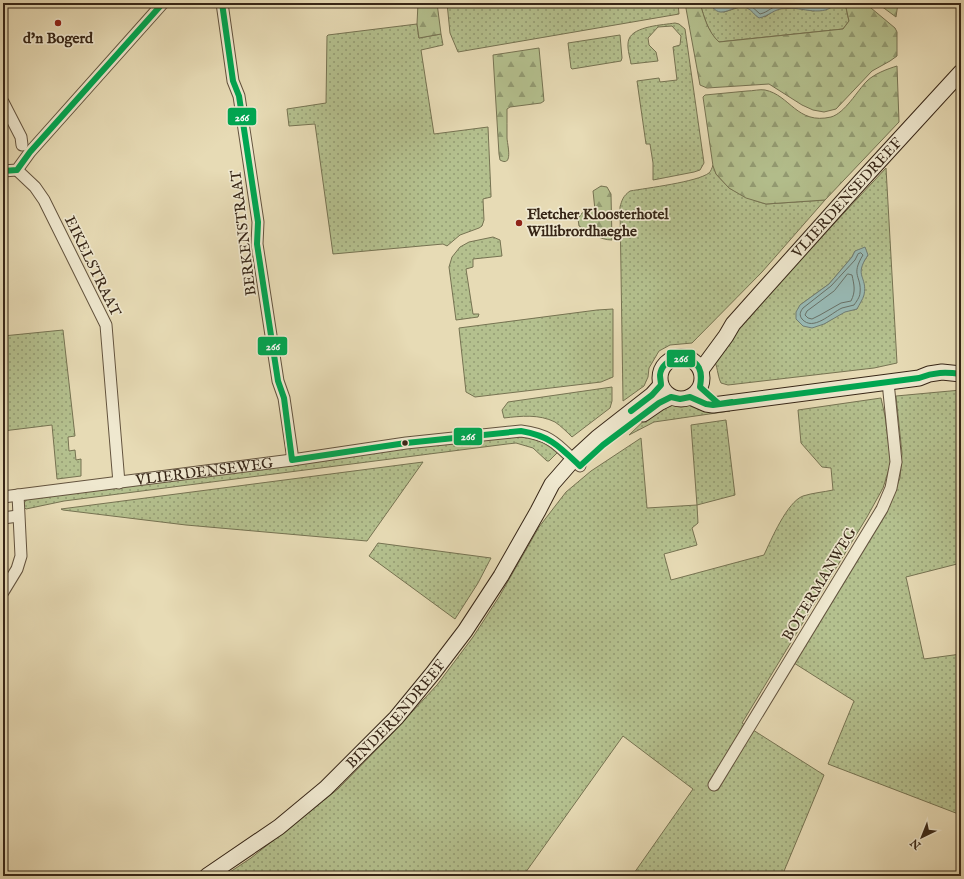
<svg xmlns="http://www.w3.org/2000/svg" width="964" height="879" viewBox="0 0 964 879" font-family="'IM FELL English',serif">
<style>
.grass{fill:url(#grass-dots);stroke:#767352;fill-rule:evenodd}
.forest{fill:url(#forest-firs);stroke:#767352}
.water{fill:#98b9b4;stroke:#717e75}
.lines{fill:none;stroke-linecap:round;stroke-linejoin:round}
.shore{stroke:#687066;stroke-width:1}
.street-casing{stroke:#63533e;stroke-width:13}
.secondary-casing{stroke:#372617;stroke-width:17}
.street{stroke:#efe8cf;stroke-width:11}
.secondary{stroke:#efe8cf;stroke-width:15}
.bus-1-casing{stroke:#efe8cf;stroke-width:9}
.bus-1{stroke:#00a651;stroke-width:6}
.poi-dot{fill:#8f2418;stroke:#efe8cf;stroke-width:1.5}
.bus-dot{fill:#372617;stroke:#efe8cf;stroke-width:1.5}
.labels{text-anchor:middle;stroke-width:3.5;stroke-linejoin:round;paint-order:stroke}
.poi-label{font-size:15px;font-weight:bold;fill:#372617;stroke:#efe8cf}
.street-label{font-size:15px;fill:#372617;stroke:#efe8cf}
.line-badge{stroke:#efe8cf;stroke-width:1.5}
.badge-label{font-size:11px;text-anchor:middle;font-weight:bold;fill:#fff}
</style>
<defs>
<pattern id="grass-dots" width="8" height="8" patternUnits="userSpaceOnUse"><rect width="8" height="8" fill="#b4c08e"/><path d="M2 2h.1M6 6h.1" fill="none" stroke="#939c73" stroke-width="1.8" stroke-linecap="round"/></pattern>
<pattern id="forest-firs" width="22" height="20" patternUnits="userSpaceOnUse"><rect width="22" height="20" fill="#b4c08e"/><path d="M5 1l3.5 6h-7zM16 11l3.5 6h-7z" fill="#939c73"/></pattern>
</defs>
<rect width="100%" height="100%" fill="#e7dbb5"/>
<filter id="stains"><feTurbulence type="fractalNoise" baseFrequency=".005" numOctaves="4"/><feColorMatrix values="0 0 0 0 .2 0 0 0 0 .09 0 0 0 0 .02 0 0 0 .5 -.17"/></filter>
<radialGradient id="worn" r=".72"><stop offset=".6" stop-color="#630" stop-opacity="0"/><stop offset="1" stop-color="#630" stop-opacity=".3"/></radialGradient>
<path class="grass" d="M447 3H678L679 14 458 52 450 33Z
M700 3H710L713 8 724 12 740 7H747L765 17 776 9 799 8 813 11 834 6 836 3H845L849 21 843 29 718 42C708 32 704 17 700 3Z
M675 23 679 24 685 29 704 163 700 170 694 172 653 180V163L650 144H646L637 81 659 78 660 82 677 80 673 47 680 45 681 36 672 26 658 27 648 38 649 45 656 52 658 61 631 64C630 57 626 46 629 39 634 26 663 25 675 23Z
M417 24 419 38 441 34 443 45 421 50 434 134 488 127 491 195V197L483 199 484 220 482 226 479 228 460 235 447 246 443 244 333 254 315 124 289 126 287 109 326 103 327 36 328 35Z
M620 35 622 58 621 61 572 69 571 68 568 43Z
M713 165 716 174 729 188 756 201 766 204 825 200 762 272 692 343 670 345 659 351 649 368 648 377 644 386 623 401 620 207C622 200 623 196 630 191 647 188 697 182 709 173 711 171 712 168 713 165Z
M886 168 897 363 874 368 728 385 721 383C717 375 718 366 713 358L791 270ZM855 251 868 255 862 264 860 273 864 287 857 309 845 311 824 324 800 305 829 284 852 257Z
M493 237 500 240 502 256 473 259V267L466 269 473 314H479L478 317 456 320 449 267 452 257 460 247 469 242Z
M613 309V377L601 382 475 397 466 392 459 328 597 310Z
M63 330 75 436 68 437 69 451 75 450 76 460 81 459V476L57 479 52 425 3 431V336Z
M612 387V401L610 408 572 437C567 432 561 426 555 422 539 414 521 416 504 418L502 410 508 402Z
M961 390V563L906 577 924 659 961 654V815L828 764 854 701 794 663 893 495 900 478 902 453 896 396Z
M881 398 885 416 891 463 883 488 867 517 742 723 824 775 782 876H632L693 789 623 736 523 876H224L251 858 338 789 386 740 437 685 473 637 499 597 539 527 566 492 591 471 641 438 647 508 697 505 691 425 726 420 735 495 697 505 698 523 692 528 697 545 664 554 671 580 764 555C771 540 787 502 803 496 812 493 824 492 833 490L831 468 822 467 801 443 798 410Z
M674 402 681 404 691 402 716 411H730L654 422 629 435 652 413Z
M518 437C536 437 545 441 558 452L549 461H547L533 448 516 443 507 444 64 501 26 509 23 506V504L29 497 417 445Z
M423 462 367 541 186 525 63 510 61 509Z
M378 543 491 558 478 583 455 619 369 556Z"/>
<path class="forest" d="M418 3H437L441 34 419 38 417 24Z
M685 3H700C704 17 708 32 719 42L843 29 849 21 845 3H865L895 28 897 32V56L890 61 872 71 836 109 824 112 813 110 802 105 769 84 707 88 700 85Z
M877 3H898L896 17Z
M539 48 544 101 541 103 510 107 507 109C507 119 507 128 507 138 507 143 514 168 500 160L499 154 493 55Z
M897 66 899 122 825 200 766 204 746 198 729 188 716 174 713 166 703 97 705 95C719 94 733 92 747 91 753 91 760 89 765 90 790 95 797 125 831 117 845 113 857 91 867 81 874 74 887 69 897 66Z
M601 186 607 187 611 194 612 240C600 240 589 232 579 226L578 219 582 213 595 210 593 191Z"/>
<path class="water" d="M710 3H836C824 18 802 7 785 8 774 9 769 16 759 18 755 16 752 10 747 8 734 1 721 24 710 3Z
M865 247 868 255C853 277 868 276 864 295 863 299 859 305 857 309L845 312 824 324 812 328 803 326 796 319V312L800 305 829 284 852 257 855 251Z"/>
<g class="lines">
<path class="shore" d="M745 3 749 4 760 14C769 12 771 6 784 4 789 4 795 3 800 4 811 5 820 10 831 3
M861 253 863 255C850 276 862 276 860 293 860 297 856 302 854 305 850 306 846 307 842 308 831 313 813 332 802 319 799 315 800 312 803 308L831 286 855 260 858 254Z
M848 274 852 275C854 285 856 291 851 301L841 303 820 315 812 319 808 318 805 315 807 311 834 291Z"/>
<g class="street-casing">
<g id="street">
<path d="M222 3 233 81 239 96 258 222 257 244 278 381 284 398 292 453V460"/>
<path d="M3 102 21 137 22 145"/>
<path d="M17 170 35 187 44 200 106 325 119 483"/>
<path d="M3 171 17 170 30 152 163 3"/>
<path id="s1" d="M3 497 292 460 406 443 521 431C553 435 558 446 580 466"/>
<path d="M3 518 18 516"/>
<path d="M3 592 17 569 21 556 18 495"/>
<path d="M714 785 882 509 891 488 896 462 888 382"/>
</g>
</g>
<g class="secondary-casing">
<g id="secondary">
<circle cx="681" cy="378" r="21"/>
<path id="s2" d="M701 370 726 336 733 324 861 181 961 72"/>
<path d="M690 397 706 404 713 405 919 378 929 374 942 372 961 374"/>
<path d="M643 414 659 403 671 397"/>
<path id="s3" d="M207 876 279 827 326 788 396 718 433 673 465 631 501 576 538 511 552 484 573 460 597 438 652 395 661 385"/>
</g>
</g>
<use href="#street" class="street"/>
<use href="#secondary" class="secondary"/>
<g class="bus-1-casing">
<path id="bus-1" d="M222 3 233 81 239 96 258 222 257 244 278 381 284 398 292 460
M3 171 17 170 30 152 163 3
M631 411 652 395 661 385C661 382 660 378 660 375 662 357 690 351 699 368 702 374 701 380 700 387L719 404 732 402
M292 460 406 443 521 431C550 436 559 446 580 466L603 445 659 403 671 397 680 399 690 397 706 404 713 405 919 378C934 372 946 372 961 374"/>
</g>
<use href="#bus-1" class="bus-1"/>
</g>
<g class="poi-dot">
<circle cx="58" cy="23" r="4"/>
<circle cx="519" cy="223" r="4"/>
</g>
<circle class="bus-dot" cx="405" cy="443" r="3.5"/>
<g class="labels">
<g class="poi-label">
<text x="58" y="43">d'n Bogerd</text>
<text x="527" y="219" text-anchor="start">Fletcher Kloosterhotel<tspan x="527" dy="17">Willibrordhaeghe</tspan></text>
</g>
<g class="street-label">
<text dy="5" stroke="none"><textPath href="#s2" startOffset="226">VLIERDENSEDREEF</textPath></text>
<text transform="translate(243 233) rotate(-97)" y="5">BERKENSTRAAT</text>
<text transform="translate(93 266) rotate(64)" y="5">EIKELSTRAAT</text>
<text dy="5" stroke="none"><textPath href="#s1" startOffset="203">VLIERDENSEWEG</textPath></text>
<text transform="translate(819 584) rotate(-59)" y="5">BOTERMANWEG</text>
<text dy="5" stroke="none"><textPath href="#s3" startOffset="250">BINDERENDREEF</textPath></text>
</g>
</g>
<g class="line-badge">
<rect x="227" y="107" width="30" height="19" rx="4" fill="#00a651"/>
<rect x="257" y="336" width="31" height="20" rx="4" fill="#00a651"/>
<rect x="666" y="349" width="30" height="19" rx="4" fill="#00a651"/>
<rect x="453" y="427" width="30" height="19" rx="4" fill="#00a651"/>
</g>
<g class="badge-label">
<text x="242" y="121">266</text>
<text x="273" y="350">266</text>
<text x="681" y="362">266</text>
<text x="468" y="440">266</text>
</g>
<rect width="964" height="879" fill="none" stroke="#e7dbb5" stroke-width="16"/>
<rect x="4" y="4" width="956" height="871" fill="none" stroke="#372617" stroke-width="2"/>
<rect x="8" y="8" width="948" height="863" fill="none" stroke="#372617"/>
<g transform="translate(922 837) rotate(223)" stroke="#efe8cf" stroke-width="3" paint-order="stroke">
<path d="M0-3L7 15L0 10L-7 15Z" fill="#372617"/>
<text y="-6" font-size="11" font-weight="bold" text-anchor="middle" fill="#372617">N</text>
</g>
<rect width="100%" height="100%" filter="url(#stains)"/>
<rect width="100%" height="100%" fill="url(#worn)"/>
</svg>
